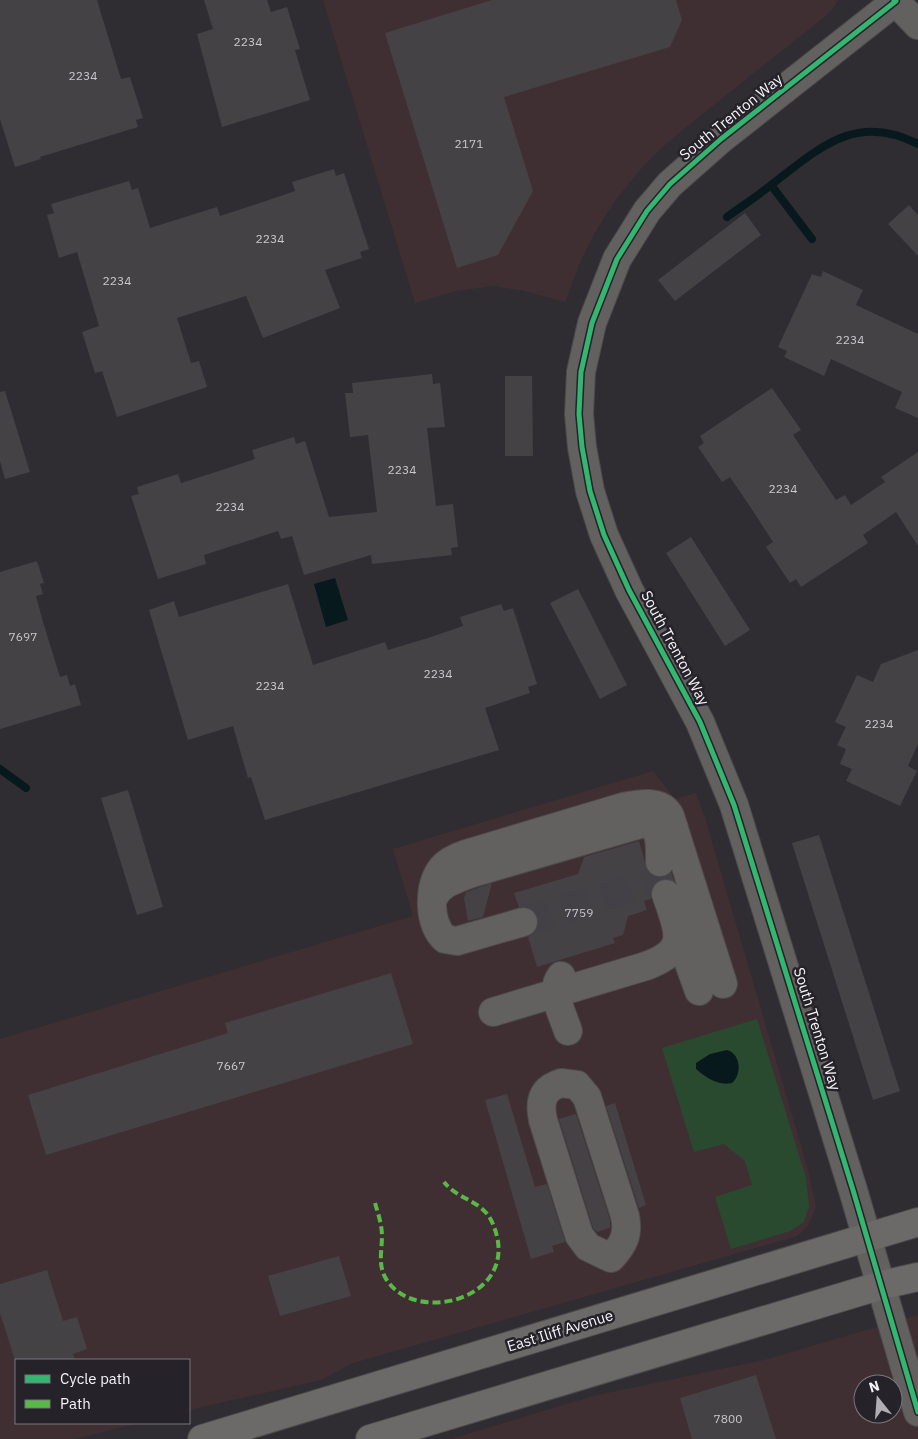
<svg xmlns="http://www.w3.org/2000/svg" width="918" height="1439" viewBox="0 0 918 1439" font-family="'IBM Plex Sans',sans-serif">
<style>
.commercial{fill:#402f32;fill-rule:evenodd}
.green{fill:#2a4a30}
.water{fill:#08191d}
.lines{fill:none;stroke-linecap:round;stroke-linejoin:round}
.stream{stroke:#08191d;stroke-width:8}
.building{fill:#444244}
.minor-tunnel{stroke:#434146;stroke-width:28;stroke-dasharray:28 14;stroke-linecap:butt}
.minor-casing{stroke:#4b4a4d;stroke-width:30}
.major-casing{stroke:#4b4a4d;stroke-width:30}
.minor{stroke:#626160;stroke-width:28}
.major{stroke:#6b6a69;stroke-width:28}
.quiet{stroke:#58b947;stroke-width:4;stroke-dasharray:8 4;stroke-linecap:butt}
.cycleway-casing{stroke:#252229;stroke-width:8}
.cycleway{stroke:#33b770;stroke-width:5}
.labels{text-anchor:middle;stroke-width:5;stroke-linejoin:round;paint-order:stroke}
.number-label{font-size:12px;fill:#cac8cc}
.street-label{font-size:15px;fill:#f6f4f9;stroke:#252229}
</style>
<rect width="100%" height="100%" fill="#2f2d32"/>
<path class="commercial" d="M323 0H838L832 10 822 19 701 115 659 150 638 172 614 202 594 234 581 260 565 302 525 291 493 286 456 291 415 303Z
M653 771 675 799 696 793 705 818 808 1170 816 1207 808 1226 797 1236 780 1241 353 1363 321 1380 189 1410V1360H16V1423H138L75 1439H0V1039L413 916 393 849Z
M918 1315V1439H451L593 1396 764 1360ZM863 1384H893V1414H863Z"/>
<path class="green" d="M757 1019 806 1178 809 1206 804 1222 790 1231 731 1249 715 1197 752 1185 745 1161 724 1144 694 1152 662 1048Z"/>
<path class="water" d="M335 578 348 620 326 627 314 584Z
M727 1050C741 1054 742 1074 732 1083 719 1086 706 1078 696 1069V1063L710 1054Z"/>
<g class="lines">
<path class="stream" d="M771 185 812 239
M727 217C745 204 763 192 780 178 825 143 860 114 918 144
M0 769 26 788"/>
</g>
<path class="building" d="M0 0H97L121 79 130 77 143 118 136 120 138 127 40 157 41 159 15 167 0 119Z
M204 0H267L271 12 287 7 300 49 295 50 310 100 222 127 197 34 213 29Z
M492 0H676L682 20 670 47 504 97 533 191 498 255 457 268 385 33Z
M334 169 336 176 344 173 369 249 360 252 362 258 325 270 340 308 263 338 246 296 177 318 191 363 199 361 207 387 117 417 102 371 95 373 82 332 99 326 77 252 59 258 47 215 54 213 51 204 129 181 132 190 138 188 150 228 217 207 220 216 263 202 295 191 292 182Z
M909 205 918 215V256L888 224Z
M745 213 761 235 675 301 658 280Z
M823 271 863 290 856 305 918 334V418L895 408 902 392 831 359 824 376 784 357 787 351 778 347 812 274 821 277Z
M432 374 433 384 440 383 445 427 427 428 436 506 453 504 458 547 451 548 452 555 372 564 371 555 304 575 292 536 281 539 278 531 204 555 206 564 158 579 131 496 139 494 137 487 178 474 181 483 222 470 255 459 252 450 294 437 296 444 305 441 329 517 377 512 368 435 350 437 345 393H353L352 383Z
M505 376H532L533 456H505Z
M772 388 801 430 793 435 836 500 845 495 851 505 885 482 881 477 918 452V546L896 512 863 535 868 543 801 587 796 579 790 583 766 547 773 542 751 508 730 477 722 482 698 447 704 443 700 436Z
M5 391 30 472 5 479 0 461V392Z
M691 537 750 630 725 646 666 553Z
M37 561 44 583 40 584 43 594 36 596 43 622 60 677 67 675 70 686 75 684 81 705 0 729V572Z
M288 584 313 665 385 642 388 650 431 637 463 626 460 617 501 604 504 611 513 608 537 684 528 687 530 693 485 708 499 750 265 820 251 777 248 778 233 726 188 740 149 610 174 601 179 617Z
M578 589 627 685 600 699 550 603Z
M918 650V744L908 766 917 771 900 806 846 781 852 769 840 764 846 749 837 745 846 727 835 722 857 675 873 682 881 664Z
M128 790 163 907 137 915 101 798Z
M819 835 900 1091 873 1100 792 843Z
M639 841 647 870 653 876 659 878 671 872 674 881 661 879 655 883 651 891V899L644 901 647 910 628 916 623 935 613 938 615 943 537 967 528 937 534 933 538 926V917L533 910 527 907H519L514 893 578 874 584 857Z
M492 883 483 917 468 921 464 898 466 892Z
M391 973 413 1044 46 1155 28 1095 228 1033 225 1023Z
M507 1094 535 1187 547 1184 565 1242 552 1246 554 1252 531 1259 485 1100Z
M615 1103 646 1205 639 1208 606 1106Z
M576 1114 610 1220V1228L597 1232 593 1228 559 1119Z
M339 1256 351 1296 280 1316 268 1276Z
M47 1270 63 1321 77 1317 87 1349 73 1354 75 1360H15L0 1313V1284Z
M756 1375 776 1439H692L680 1398Z"/>
<g class="lines">
<path class="minor-tunnel" d="M523 922 650 883 662 887 666 894"/>
<g class="minor-casing">
<path id="minor" d="M894 0 918 25
M896 1 721 139 670 184 647 211 617 259 592 323 581 372 579 414 582 447 590 491 604 535 629 590 700 722 734 805 853 1190 918 1412
M643 823C662 824 660 847 660 862
M433 899C439 883 457 879 472 873L654 820H666L674 828
M523 922 457 941 445 939C428 923 428 886 442 868 448 861 457 857 466 854L623 807C638 804 661 799 670 816L723 984
M679 935 699 991
M561 976C549 991 563 1015 568 1031
M493 1012 646 966C691 950 678 930 666 894
M561 1083 577 1085 587 1097 625 1216C629 1235 623 1245 611 1258L588 1247 579 1235 543 1120C539 1102 542 1089 561 1083Z"/>
</g>
<g class="major-casing">
<path id="major" d="M202 1439 918 1222
M370 1439 882 1285 918 1277"/>
</g>
<use href="#minor" class="minor"/>
<use href="#major" class="major"/>
<path class="quiet" d="M375 1203C378 1213 382 1225 382 1236 382 1250 378 1264 385 1277 412 1328 527 1299 492 1222 482 1200 458 1200 444 1182"/>
<g class="cycleway-casing">
<path id="cycleway" d="M894 0 896 1 721 139 670 184 647 211 617 259 592 323 581 372 579 414 582 447 590 491 604 535 629 590 700 722 734 805 853 1190 918 1412"/>
</g>
<use href="#cycleway" class="cycleway"/>
</g>
<g class="labels">
<g class="number-label">
<text x="248" y="46">2234</text>
<text x="83" y="80">2234</text>
<text x="469" y="148">2171</text>
<text x="270" y="243">2234</text>
<text x="117" y="285">2234</text>
<text x="850" y="344">2234</text>
<text x="402" y="474">2234</text>
<text x="783" y="493">2234</text>
<text x="230" y="511">2234</text>
<text x="23" y="641">7697</text>
<text x="438" y="678">2234</text>
<text x="270" y="690">2234</text>
<text x="879" y="728">2234</text>
<text x="579" y="917">7759</text>
<text x="231" y="1070">7667</text>
<text x="728" y="1423">7800</text>
</g>
<g class="street-label">
<text transform="translate(731 117) rotate(-39)" y="5">South Trenton Way</text>
<text transform="translate(675 648) rotate(62)" y="5">South Trenton Way</text>
<text transform="translate(817 1029) rotate(73)" y="5">South Trenton Way</text>
<text transform="translate(560 1331) rotate(-17)" y="5">East Iliff Avenue</text>
</g>
</g>
<rect x="15" y="1359" width="175" height="65" fill="#252229" stroke="#79767c"/>
<rect x="25" y="1375" width="25" height="8" fill="#33b770" stroke="#79767c"/>
<text x="60" y="1384" font-size="15" fill="#f6f4f9">Cycle path</text>
<rect x="25" y="1400" width="25" height="8" fill="#58b947" stroke="#79767c"/>
<text x="60" y="1409" font-size="15" fill="#f6f4f9">Path</text>
<g transform="translate(878 1399) rotate(343)"><circle r="24" fill="#252229" stroke="#79767c"/>
<path d="M0-4L9 19L0 12L-9 19Z" fill="#b0aeb3"/>
<text y="-8" font-size="14" font-weight="bold" text-anchor="middle" fill="#f6f4f9">N</text>
</g>
</svg>
